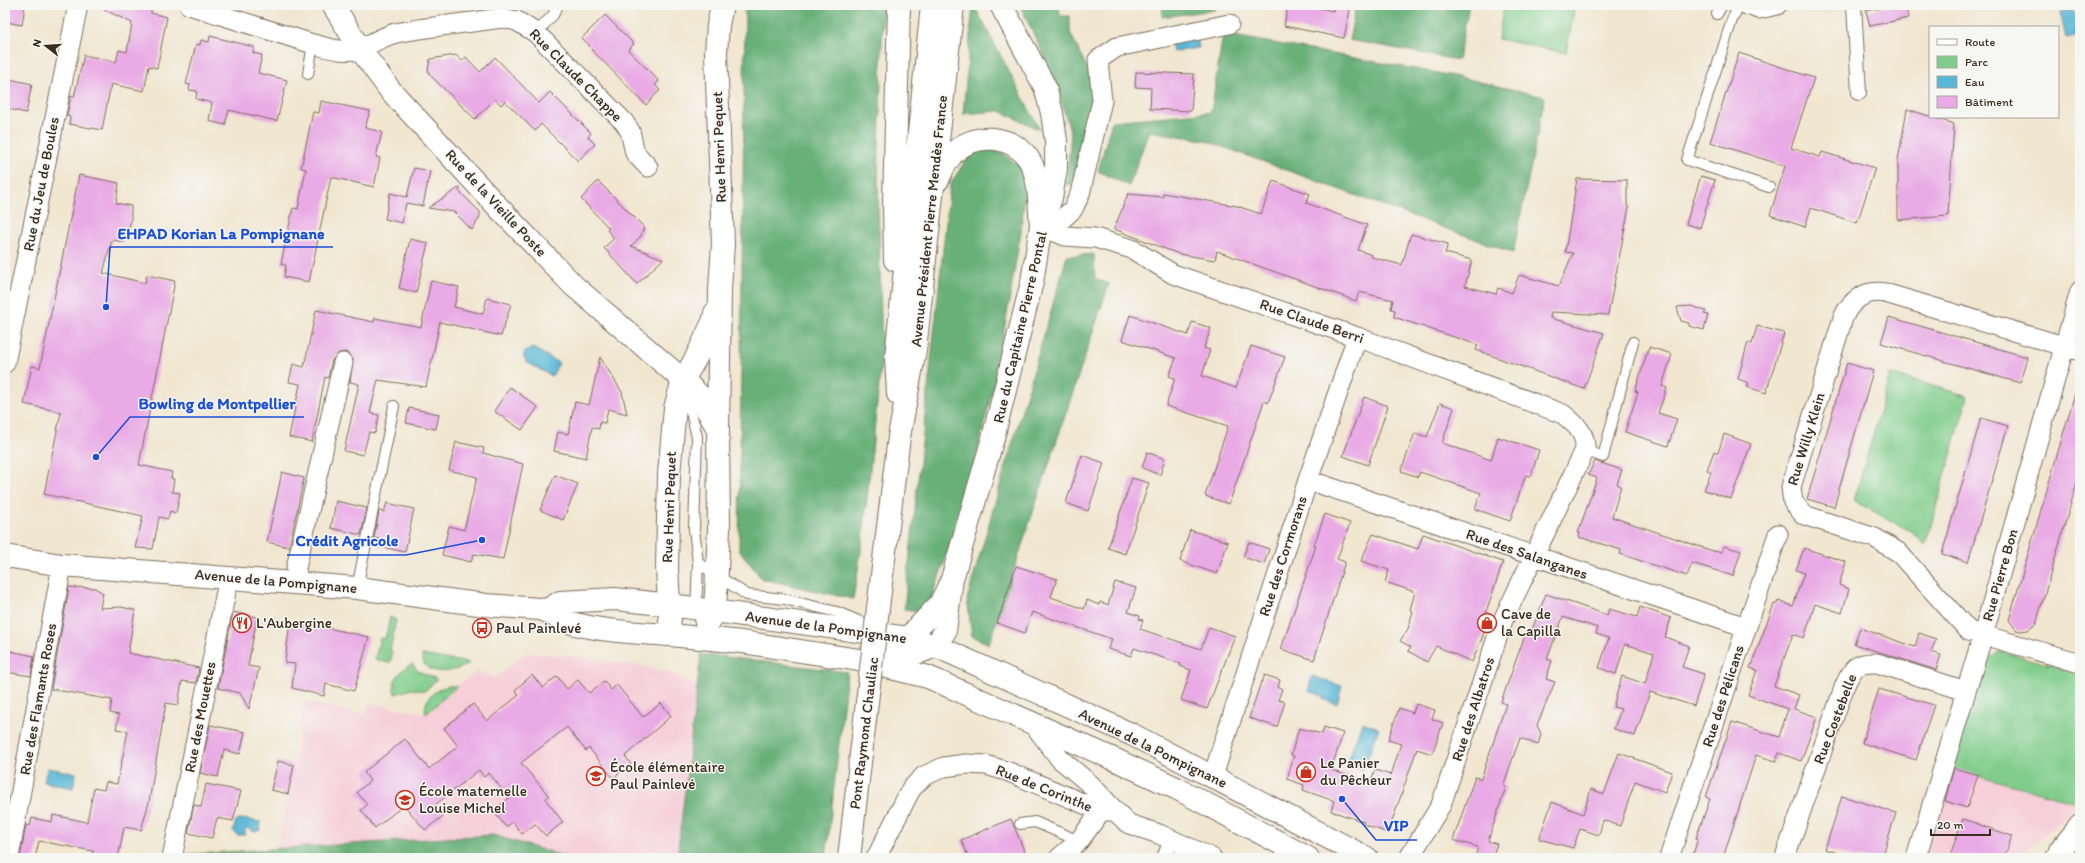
<svg xmlns="http://www.w3.org/2000/svg" width="2085" height="863" viewBox="0 0 2085 863" font-family="Itim,sans-serif">
<style>
.built{fill:#f6cfd8}
.green{fill:#81cd8c;stroke:#5e7c55}
.forest{fill:#68b078;stroke:#526d4b}
.water{fill:#58b6d6;stroke:#4a707a}
.building{fill:#e9aae5}
.lines{fill:none;stroke-linecap:round;stroke-linejoin:round}
.service-casing{stroke:#7b6c5c;stroke-width:12}
.pedestrian-casing{stroke:#7b6c5c;stroke-width:16}
.minor-casing{stroke:#7b6c5c;stroke-width:21}
.secondary-casing{stroke:#7b6c5c;stroke-width:24}
.primary-casing{stroke:#7b6c5c;stroke-width:24}
.service{stroke:#fff;stroke-width:10}
.pedestrian{stroke:#fff;stroke-width:14}
.minor{stroke:#fff;stroke-width:19}
.secondary{stroke:#fff;stroke-width:22}
.primary{stroke:#fff;stroke-width:22}
.secondary-bridge-casing{stroke:#7b6c5c;stroke-width:24;stroke-linecap:butt}
.secondary-bridge{stroke:#fff;stroke-width:22}
.labels{text-anchor:middle;stroke-width:3;stroke-linejoin:round;paint-order:stroke}
.street-label{font-size:15px;fill:#3b2a1e;stroke:#f6f6f2}
.poi-label{font-size:15px;fill:#3b2a1e;stroke:#f6f6f2;text-anchor:start}
.leader{fill:none;stroke:#1d4ed8;stroke-width:1.5}
.callout-dot{fill:#1d4ed8;stroke:#f6f6f2;stroke-width:1.5}
.callout-label{font-size:16px;text-anchor:middle;font-weight:bold;fill:#1d4ed8;stroke:#f6f6f2;stroke-width:3;stroke-linejoin:round;paint-order:stroke}
</style>
<rect width="100%" height="100%" fill="#f6f6f2"/>
<filter id="ink" filterUnits="userSpaceOnUse"><feTurbulence type="fractalNoise" baseFrequency=".025" numOctaves="2"/><feDisplacementMap in="SourceGraphic" scale="8" xChannelSelector="R" yChannelSelector="G"/><feConvolveMatrix kernelMatrix="1 2 1 2 8 2 1 2 1" color-interpolation-filters="sRGB"/></filter>
<filter id="wash" filterUnits="userSpaceOnUse"><feTurbulence type="fractalNoise" baseFrequency=".012" numOctaves="4" result="noise"/><feDisplacementMap in="SourceGraphic" scale="16" xChannelSelector="R" yChannelSelector="G"/><feGaussianBlur stdDeviation="0.9" result="paint"/><feColorMatrix in="noise" values="0 0 0 0 0 0 0 0 0 0 0 0 0 0 0 0 0 1.4 0 .05"/><feComposite in="paint" operator="in"/></filter>
<g filter="url(#wash)">
<rect width="100%" height="100%" fill="#f1e6d0"/>
<path class="built" d="M525 653 571 656 642 666 674 674 697 687 677 858H570L493 835 276 850 295 765 304 701 365 715 369 703 426 714 444 696 477 671 495 678Z
M1952 769 2080 803 2018 858H1926Z"/>
<path class="green" d="M1504 5H1575L1566 53 1498 39Z
M1890 374 1968 396 1925 546 1912 532 1854 501Z
M390 617 396 620 390 651 392 652 391 661 388 663 375 659 380 638 385 639Z
M2000 651 2080 673V803L1950 768 1983 664Z
M422 655 469 663C456 673 422 678 422 655Z
M412 664 418 671 437 679 425 691 412 689 395 694C391 680 400 670 412 664Z
M449 686H457L426 714C422 700 435 689 449 686Z"/>
<path class="forest" d="M745 5H883L878 189 882 356 862 546 853 599 762 579 739 550Z
M973 5H974L1040 130 1000 111 963 114Z
M1020 5H1059L1060 16H1070V32L1094 83 1076 186 1066 184 1071 134 1055 80Z
M1163 5H1216L1215 10 1162 17Z
M1356 5H1469L1458 60 1349 40Z
M1223 34 1459 77 1545 97 1513 253 1204 140 1149 131 1129 186 1098 171 1112 121 1211 112Z
M980 149H997L1021 167 1026 183 1021 231 998 367 977 454 947 555 926 612 904 609 950 185 968 156Z
M1094 254 1095 279 1109 284 989 644 972 636 967 599 1067 256Z
M701 654 847 672 826 858H677Z
M493 835 570 858H132Z"/>
<path class="water" d="M2073 9 2079 36 2066 39 2060 12Z
M1197 36 1199 48 1173 52 1171 40Z
M533 348 559 363 552 376 526 362V360L523 357 525 352Z
M1312 676 1342 686 1337 704 1323 699V696L1308 691Z
M1362 722 1379 728 1363 770 1347 764Z
M47 768 76 773 73 788 44 782Z
M242 819 261 822 260 830 255 832 247 828 245 830V835H237L233 830 236 821Z"/>
<g id="blocks">
<path class="building" d="M9 5H25L22 25 6 22Z
M95 5H152L151 13 167 17 157 68 149 66 144 91 111 84 102 130 69 124 70 117 67 116 71 96 74 97 84 55 116 62 119 50 127 52 132 23Z
M1288 5H1306L1333 11 1335 5H1351L1344 38 1284 26Z
M1894 5H1906L1908 18 1870 26 1866 11Z
M605 15 634 44 628 50 659 81 655 85 660 90 646 105 589 47 590 46 582 38Z
M210 36 254 47 253 53 262 55 258 73 287 80 277 121 229 110 225 125 209 121 212 103 196 99 197 91 189 90 190 85 186 84 196 44 200 45 201 40 209 42Z
M1739 53 1814 78 1791 148 1820 157 1822 152 1875 168 1857 223 1811 208 1805 227 1770 215 1785 166 1710 142Z
M456 55 462 61 466 57 480 72 495 57 539 103 550 92 591 133 588 137 595 144 578 161 541 124 535 131 505 101 501 105 495 99 475 119 430 75 428 70 430 59Z
M1136 72 1194 74 1191 111 1150 109 1151 88 1135 87Z
M5 78 32 84 26 113 5 108Z
M321 101 370 111 365 128 382 132 376 157 380 158 374 187 331 177 309 282 284 277 286 265 281 264 293 208 298 209 306 169 301 168 313 112 319 113Z
M1907 109 1954 124 1948 216 1898 220V160Z
M414 168 430 171 423 206 406 203 402 223 385 219 390 193 407 197Z
M79 175 119 183 116 203 131 206V221L124 242 112 240 103 273 145 283 147 275 175 281 139 465 172 472 171 478 174 479 172 492 180 493 176 513 170 511 168 519 159 517 153 549 135 548 143 516 44 494 61 412 24 404 32 366 40 368Z
M1701 176 1715 180 1700 228 1686 224Z
M1577 179 1627 180V206L1629 207 1608 315 1551 312 1550 318 1604 333 1584 389 1476 350 1478 345 1394 317 1395 310 1391 309 1393 300 1359 292 1356 301 1217 251 1215 260 1179 254 1114 229 1128 194 1163 197V193L1237 206 1261 214 1273 181 1310 194 1306 203 1367 225 1358 250 1372 255 1371 257 1402 265 1411 234 1448 244 1445 253 1472 260 1465 286 1496 294 1498 288 1512 293 1519 275 1559 286 1573 253 1565 252Z
M598 181 644 227 641 236 631 246 663 259 637 284 604 248 614 238 607 230 609 228 581 199Z
M460 187 459 191 480 212V217L472 230 454 212 428 208Z
M410 239 428 243 416 293 399 288Z
M431 281 459 287 454 307 483 314 487 298 511 304 501 336 440 322 426 387 378 380 370 413 379 415 375 433 369 432 363 455 344 451 359 384 350 382 353 359 346 352 339 353 332 360 328 378 325 377 312 442 289 437 300 384 289 382 293 364 304 367 316 310 374 322 375 318 421 327Z
M1691 306 1706 311 1704 314 1708 315 1704 330 1689 326V323L1681 321 1677 307Z
M1130 315 1188 335 1192 322 1211 328 1204 348 1210 350 1202 376 1236 388 1251 346 1285 357 1268 403 1264 401 1229 504 1205 496 1228 426 1166 406 1175 378 1169 376 1176 358 1122 340Z
M1889 317 2027 357 2020 383 1881 343Z
M1757 326 1784 333 1766 393 1747 387 1749 383 1738 379 1748 342 1752 344Z
M1649 347 1672 354 1662 386 1667 388 1658 413 1677 419 1668 446 1625 432 1638 392 1635 391Z
M600 357 622 392 627 414 608 409 605 423 600 422 599 429 592 427 586 458 554 451 558 432 568 434 575 402 589 405Z
M1847 363 1873 371 1834 507 1807 499Z
M510 387 538 407 522 430 494 411Z
M2076 390 2080 391V472L2036 624 2028 630 2020 631 2016 630 2009 620Z
M1364 397 1388 406 1368 465 1343 456Z
M1440 403 1454 408 1442 443 1491 460 1498 437 1539 450 1531 476 1526 475 1525 477 1510 521 1475 509 1481 493 1420 472 1418 477 1401 471 1415 433 1427 437Z
M409 408 439 414 436 429 406 423Z
M1981 418 2008 426 1968 562 1942 554Z
M1724 434 1751 444 1731 499 1704 490 1711 472 1707 470 1714 451 1718 453Z
M456 442 484 448 483 453 523 464 503 559 474 554 471 562 442 555 449 526 464 530 477 477 449 470Z
M1147 452 1165 459 1160 475 1142 468Z
M1082 455 1104 463 1088 511 1066 503Z
M1595 461 1622 470 1617 484 1621 486 1612 517 1713 551 1722 552 1724 546 1741 551 1733 576 1692 563 1687 576 1620 554 1621 550 1579 537 1580 533H1578L1597 478 1588 475Z
M282 472 304 478 289 547 267 542Z
M555 475 578 484 563 520 540 510Z
M1132 478 1149 483 1125 554 1108 548Z
M336 501 367 508 361 535 331 528Z
M387 503 414 509 405 552 377 546 379 539 374 538 379 511 384 512Z
M1325 514 1350 523 1337 559 1345 562 1314 660 1281 649 1316 546 1314 545Z
M1190 530 1228 542 1217 574 1180 561Z
M1373 534 1418 549 1423 534 1503 562 1486 612 1490 614 1481 641 1480 642 1472 662 1436 646 1427 662 1408 651 1411 647 1400 641 1408 629 1413 611 1410 610 1415 592 1385 582 1389 570 1361 561Z
M1249 542 1269 549 1264 564 1243 557Z
M1804 548 1846 562 1839 585 1849 589 1842 613 1815 604 1804 638 1793 634 1774 686 1799 695 1794 709 1817 717 1801 761 1779 753 1776 761 1756 755 1723 858H1692L1698 838H1696L1710 799 1706 797 1732 722 1779 737 1788 709 1748 695 1757 670 1750 668 1774 604H1777L1778 601 1793 606 1804 573 1796 570Z
M1016 566 1057 579 1051 597 1084 609 1087 600 1099 605 1100 602 1108 605 1115 582 1136 588 1128 612 1140 616 1139 619 1143 620 1140 629 1201 649 1209 627 1235 636 1207 709 1181 700 1191 670 1180 666 1181 664 1134 648 1131 656 1108 649 1112 639 1032 612 1025 633 997 623Z
M69 587 95 588 103 593 100 608 121 607 135 610 128 653 199 668 196 683 182 681 178 705 166 703 149 802 141 830 124 827 118 858H92L93 851 39 841 35 858H20L26 825 30 826 32 818 52 822 53 815 87 822 94 788 104 790 106 782 117 784 128 731 116 729 119 715 110 713 112 700 51 689Z
M1546 594 1607 615 1609 609 1637 617 1640 607 1671 618 1665 637 1689 646 1682 667 1704 674 1694 706 1650 692 1635 736 1614 729 1621 709 1613 707 1622 676 1645 684 1654 653 1625 644 1616 674 1599 668 1609 638 1596 634 1598 628 1563 617 1547 659 1552 661 1546 679 1555 682 1537 725 1541 734 1538 745 1520 738 1503 786 1506 787 1488 841 1497 844 1492 858H1475L1478 847 1453 840 1475 777 1481 779 1506 704 1501 702 1525 635 1529 637Z
M233 612 257 617 248 666 259 668 249 709 240 693 218 688Z
M290 621 324 624 323 627 369 637 354 691 326 684 324 696 292 688 295 664 285 663Z
M1860 628 1915 647 1919 633 1936 639 1931 652 1941 655 1936 670 1854 644Z
M5 650 34 656 31 676 5 672Z
M532 675 543 688 557 676 567 689 578 680 589 693 604 681 611 690 617 685 643 717 661 703 671 716 625 756 631 764 613 778 589 748 586 751 567 727 521 763 549 796 545 799 563 822 546 836 535 824 522 834 513 822 506 827 493 811 509 798 489 773 484 777 479 770 435 805 443 816 425 830 404 805 375 828 361 810 367 805 357 792 370 781 364 772 405 739 429 769 458 746 444 728 473 704 487 721 519 695 515 690Z
M1265 675 1280 680 1278 687 1282 689 1278 700 1285 702 1277 727 1249 718 1261 682H1262Z
M1879 689 1934 705 1916 760 1862 743Z
M1416 704 1435 710 1432 719 1443 723 1432 754 1417 749 1388 833 1363 824 1364 822 1331 811 1334 801 1303 790 1304 785 1287 779 1294 756 1291 755 1299 728 1322 734 1324 727 1343 733 1331 770 1370 783 1375 770 1391 775 1401 744 1388 740 1399 708 1413 713Z
M210 725 245 732 240 754 224 750 218 777 200 773Z
M1619 753 1672 772 1665 792 1635 781 1620 826 1603 820 1599 835 1580 829 1573 848 1539 839 1552 802 1583 814 1591 789 1604 794Z
M278 761 294 765 288 794 271 790Z
M1954 768 1978 775 1967 808 1945 801Z
M206 784 241 791 233 821 217 818 212 838 188 833 194 805 201 807Z
M1842 796 1896 813 1882 858H1854L1825 849Z
M1011 819 1027 858H969L961 840Z
M1963 819 2012 836 2004 858H1949Z"/>
</g>
</g>
<g filter="url(#ink)">
<use href="#blocks" fill-opacity="0" stroke="#7b6c5c" stroke-width="1"/>
<g class="lines">
<g class="service-casing">
<path id="service" d="M1739 5 1732 20 1687 160 1769 187
M1717 14 1722 5
M536 33 553 15 558 5
M308 74 313 44
M685 387 697 437 694 529 698 563 696 610
M1585 450 1603 457 1633 342
M698 563 747 595 784 599 837 612 866 624
M357 588 394 406
M1020 824 1035 822 1079 841"/>
</g>
<g class="pedestrian-casing">
<path id="pedestrian" d="M1854 5 1859 93
M1164 858 1171 840"/>
</g>
<g class="minor-casing">
<path id="minor" d="M189 5 313 44C328 48 347 54 362 48 375 42 386 34 401 32 434 26 468 23 502 18L517 21 536 33 624 122 630 131 635 153 648 167
M1747 5 1759 9 1777 5
M1041 226 1065 236 1095 238 1132 249 1173 274 1357 337 1563 414C1576 425 1586 432 1585 450L1503 620 1441 805 1409 858
M1041 226 1060 221 1073 209 1080 194 1102 101 1098 60 1117 47 1229 24
M2080 351 1885 293C1865 289 1850 301 1843 318L1791 487 1793 502 1804 515 1875 538 1898 552 1969 631 2080 663
M5 363 78 5
M1308 480 1746 627
M298 584 296 568 343 363
M1031 721 1060 759 1090 784 1115 811
M1213 776 1308 480 1357 337
M9 857 62 565
M172 858 229 577
M876 858 911 789 924 776 944 767 966 764 986 765 1009 772 1101 811H1115L1129 824 1159 834 1212 858
M1059 858 1079 841 1101 811
M1669 858 1778 534
M1787 858 1786 854 1845 685C1853 667 1857 662 1877 663L1966 691
M1916 858 1983 635 2080 291"/>
</g>
<g class="secondary-casing">
<path id="secondary" d="M333 5 360 49 390 90 497 206 574 286 683 380
M938 180C941 172 945 163 951 156 971 131 1015 133 1031 163 1040 181 1039 205 1041 226
M895 260 894 204 899 5
M898 394 896 357 932 5
M5 556 62 565 357 588 486 605 540 609C550 611 555 618 565 621 596 631 637 633 670 635
M878 608 899 437 915 350 953 5
M547 610 560 602 615 599 671 605
M849 858 869 685
M2057 858 2060 851 2080 826"/>
</g>
<g class="primary-casing">
<path id="primary" d="M683 380 698 394 718 429
M671 605 908 638 936 646 1133 735 1367 858
M670 620 667 568 669 474 675 408 683 380 696 358 713 322 715 313
M706 623 709 622 715 612 719 529 718 429 720 289 723 244 716 53 718 25 722 5
M670 635 742 642 859 660 928 677 1118 761 1176 788 1308 858
M908 638 940 604 948 588
M859 660 920 652 936 646 945 631 952 579 993 438 1032 282 1041 226 1051 198 1056 169V141L1052 113 1045 87 1001 5"/>
</g>
<use href="#service" class="service"/>
<use href="#pedestrian" class="pedestrian"/>
<use href="#minor" class="minor"/>
<use href="#secondary" class="secondary"/>
<use href="#primary" class="primary"/>
<g class="secondary-bridge-casing">
<path id="secondary-bridge" d="M869 685 878 608"/>
</g>
<use href="#secondary-bridge" class="secondary-bridge"/>
</g>
</g>
<defs>
<g id="restaurant-ring" transform="scale(1)"><circle r="9.5" fill="#f6f6f2" stroke="#c8321e" stroke-width="1.5"/><path d="M-5-6h1v4h1v-4h1v4h1v-4h1v5L-1.5 .5V6h-2V.5L-5-1ZM5-6V6H3V1.5H1.5Q1.5-4 5-6Z" fill="#c8321e"/></g>
<g id="shop-ring" transform="scale(1)"><circle r="9.5" fill="#f6f6f2" stroke="#c8321e" stroke-width="1.5"/><path d="M-5-2.5h2.3a2.7 3.5 0 0 1 5.4 0H5L5.5 6h-11ZM-1.5-2.5h3a1.5 2.3 0 0 0-3 0Z" fill="#c8321e"/></g>
<g id="bus-ring" transform="scale(1)"><circle r="9.5" fill="#f6f6f2" stroke="#c8321e" stroke-width="1.5"/><path d="M-5-6H5V4H4V6H2V4H-2V6H-4V4H-5ZM-3.5-4V0h7V-4ZM-3.5 1.2v1.5H-2V1.2ZM2 1.2v1.5H3.5V1.2Z" fill="#c8321e"/></g>
<g id="school-ring" transform="scale(1)"><circle r="9.5" fill="#f6f6f2" stroke="#c8321e" stroke-width="1.5"/><path d="M0-5L7-2L0 1L-7-2ZM-4 1L0 2.5L4 1V4Q0 6-4 4Z" fill="#c8321e"/></g>
</defs>
<g fill-rule="evenodd">
<use href="#restaurant-ring" x="242" y="623"/>
<use href="#shop-ring" x="1487" y="623"/>
<use href="#bus-ring" x="482" y="628"/>
<use href="#shop-ring" x="1306" y="772"/>
<use href="#school-ring" x="596" y="776"/>
<use href="#school-ring" x="405" y="800"/>
</g>
<g class="labels">
<g class="street-label">
<text transform="translate(576 75) rotate(45)" y="5">Rue Claude Chappe</text>
<text transform="translate(719 147) rotate(-92)" y="5">Rue Henri Pequet</text>
<text transform="translate(41 184) rotate(-79)" y="5">Rue du Jeu de Boules</text>
<text transform="translate(496 203) rotate(47)" y="5">Rue de la Vieille Poste</text>
<text transform="translate(929 221) rotate(-84)" y="5">Avenue Président Pierre Mendès France</text>
<text transform="translate(1312 321) rotate(19)" y="5">Rue Claude Berri</text>
<text transform="translate(1020 327) rotate(-77)" y="5">Rue du Capitaine Pierre Pontal</text>
<text transform="translate(1806 439) rotate(-73)" y="5">Rue Willy Klein</text>
<text transform="translate(669 507) rotate(-88)" y="5">Rue Henri Pequet</text>
<text transform="translate(1527 554) rotate(19)" y="5">Rue des Salanganes</text>
<text transform="translate(1283 556) rotate(-72)" y="5">Rue des Cormorans</text>
<text transform="translate(2000 575) rotate(-74)" y="5">Rue Pierre Bon</text>
<text transform="translate(276 581) rotate(5)" y="5">Avenue de la Pompignane</text>
<text transform="translate(826 627) rotate(8)" y="5">Avenue de la Pompignane</text>
<text transform="translate(1723 696) rotate(-72)" y="5">Rue des Pélicans</text>
<text transform="translate(38 699) rotate(-80)" y="5">Rue des Flamants Roses</text>
<text transform="translate(1473 709) rotate(-72)" y="5">Rue des Albatros</text>
<text transform="translate(200 717) rotate(-79)" y="5">Rue des Mouettes</text>
<text transform="translate(1835 719) rotate(-69)" y="5">Rue Costebelle</text>
<text transform="translate(864 733) rotate(-83)" y="5">Pont Raymond Chauliac</text>
<text transform="translate(1153 748) rotate(26)" y="5">Avenue de la Pompignane</text>
<text transform="translate(1044 788) rotate(22)" y="5">Rue de Corinthe</text>
</g>
<g class="poi-label">
<text x="1501" y="619">Cave de<tspan x="1501" dy="17">la Capilla</tspan></text>
<text x="256" y="628">L'Aubergine</text>
<text x="496" y="633">Paul Painlevé</text>
<text x="1320" y="768">Le Panier<tspan x="1320" dy="17">du Pêcheur</tspan></text>
<text x="610" y="772">École élémentaire<tspan x="610" dy="17">Paul Painlevé</tspan></text>
<text x="419" y="796">École maternelle<tspan x="419" dy="17">Louise Michel</tspan></text>
</g>
</g>
<path class="leader" d="M106 307L110 247H333M96 457L130 417H304M482 540L406 555H287M1342 799L1376 840H1417"/>
<g class="callout-dot">
<circle cx="106" cy="307" r="4"/>
<circle cx="96" cy="457" r="4"/>
<circle cx="482" cy="540" r="4"/>
<circle cx="1342" cy="799" r="4"/>
</g>
<g class="callout-label">
<text x="221" y="239">EHPAD Korian La Pompignane</text>
<text x="217" y="409">Bowling de Montpellier</text>
<text x="347" y="546">Crédit Agricole</text>
<text x="1396" y="831">VIP</text>
</g>
<rect width="2085" height="863" fill="none" stroke="#f6f6f2" stroke-width="20"/>
<rect x="1929" y="26" width="130" height="92" fill="#f6f6f2" stroke="#aba49d"/>
<rect x="1937" y="39" width="20" height="6" fill="#ffffff" stroke="#aba49d"/>
<text x="1965" y="46" font-size="12" fill="#3b2a1e">Route</text>
<rect x="1937" y="56" width="20" height="12" fill="#81cd8c" stroke="#aba49d"/>
<text x="1965" y="66" font-size="12" fill="#3b2a1e">Parc</text>
<rect x="1937" y="76" width="20" height="12" fill="#58b6d6" stroke="#aba49d"/>
<text x="1965" y="86" font-size="12" fill="#3b2a1e">Eau</text>
<rect x="1937" y="96" width="20" height="12" fill="#e9aae5" stroke="#aba49d"/>
<text x="1965" y="106" font-size="12" fill="#3b2a1e">Bâtiment</text>
<g transform="translate(46 46) rotate(287)" stroke="#f6f6f2" stroke-width="3" paint-order="stroke">
<path d="M0-3L7 15L0 10L-7 15Z" fill="#3b2a1e"/>
<text y="-6" font-size="11" font-weight="bold" text-anchor="middle" fill="#3b2a1e">N</text>
</g>
<path d="M1931 829v6h59v-6" fill="none" stroke="#3b2a1e" stroke-width="2"/>
<text x="1937" y="829" font-size="12" fill="#3b2a1e" stroke="#f6f6f2" stroke-width="3" paint-order="stroke">20 m</text>
</svg>
